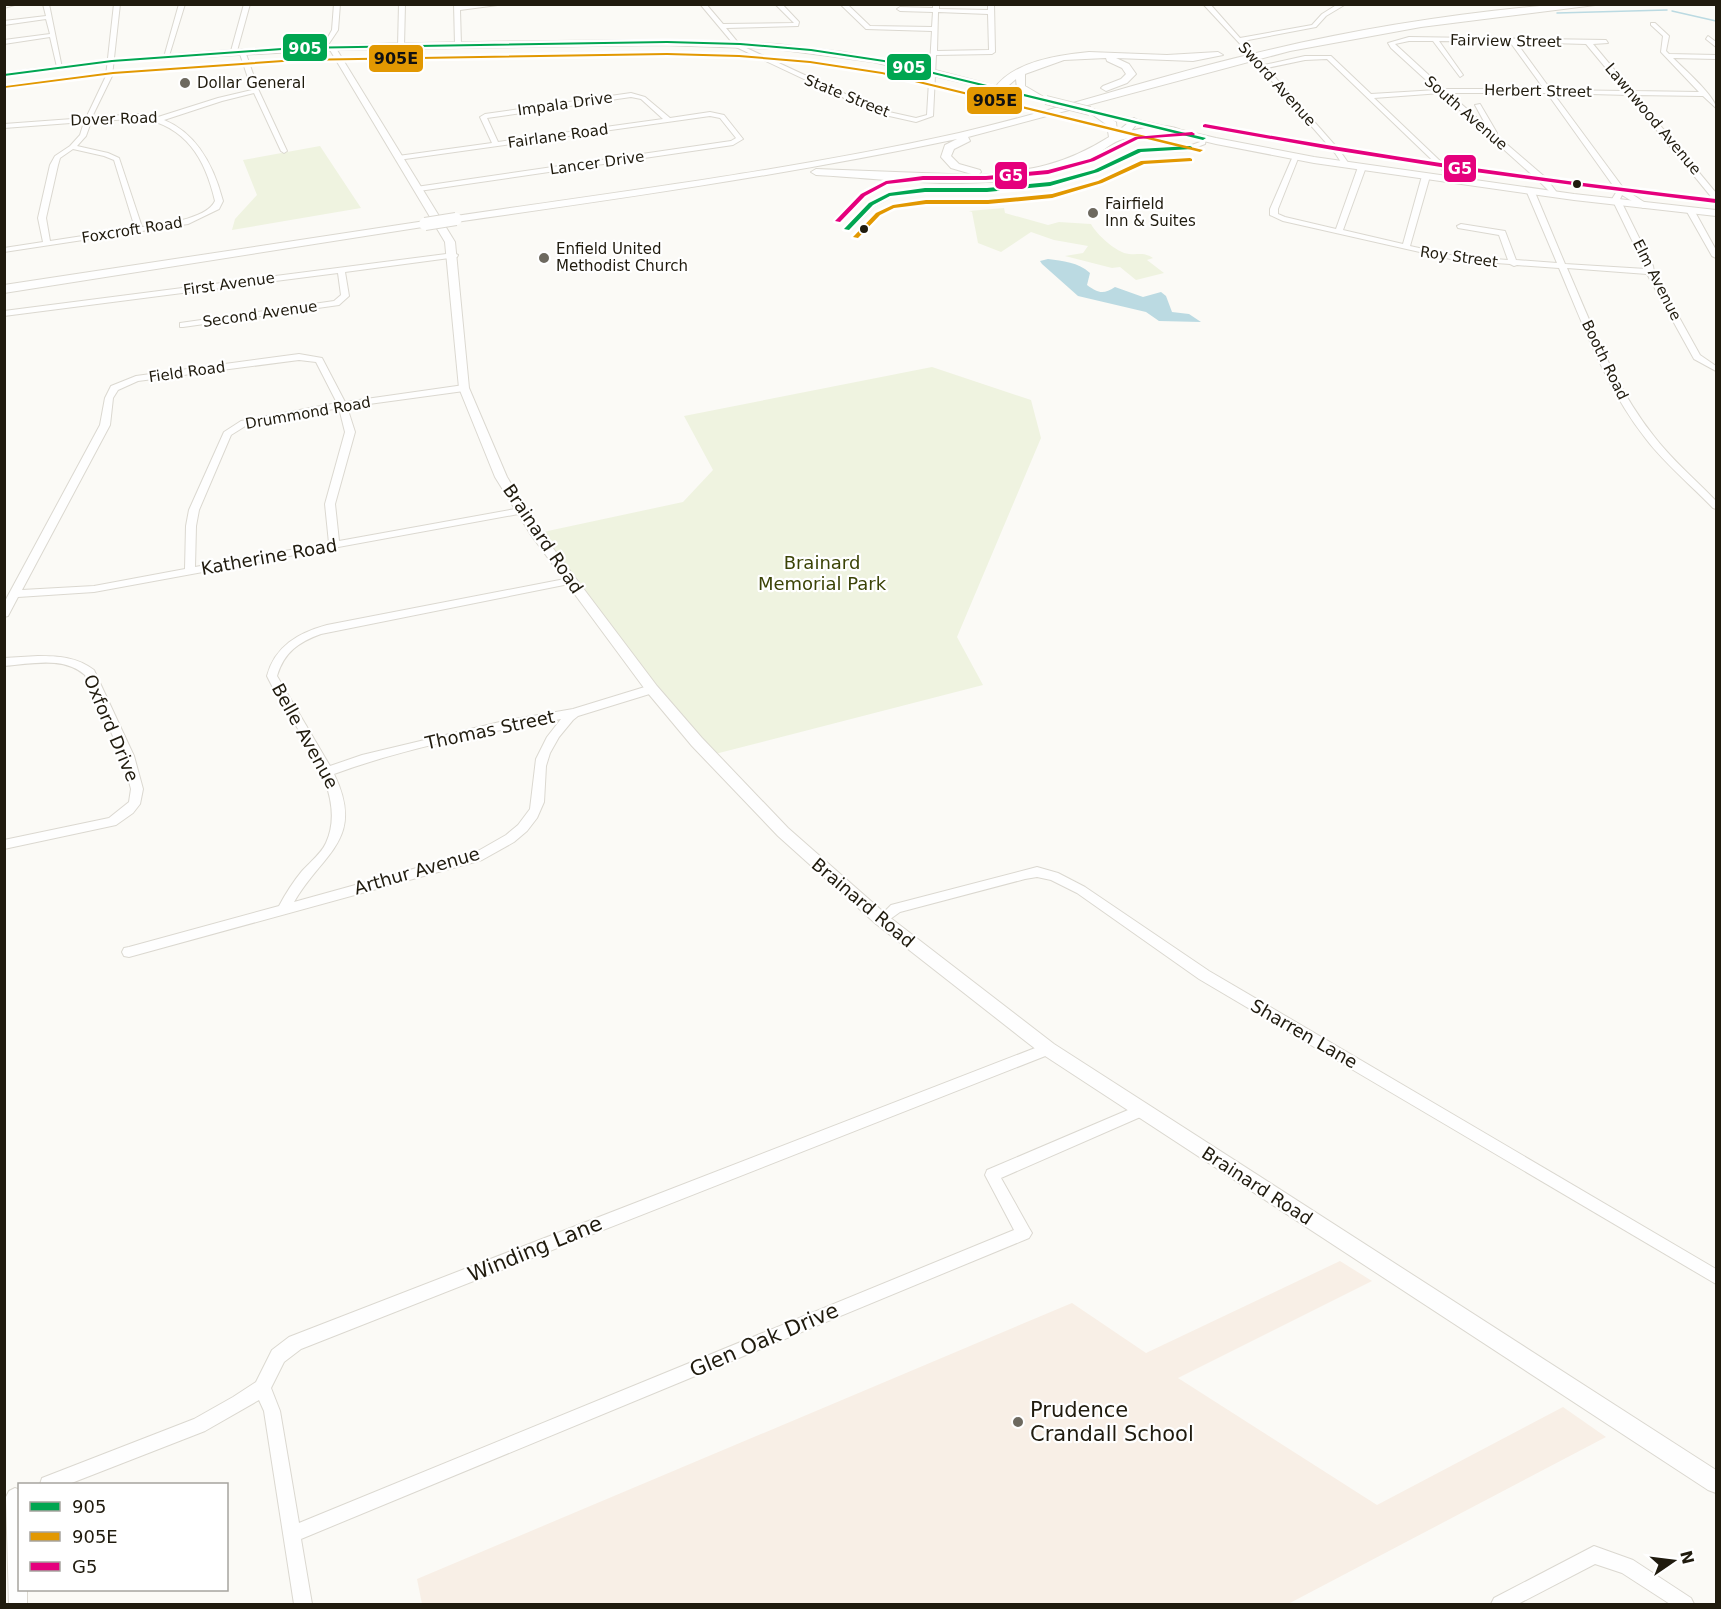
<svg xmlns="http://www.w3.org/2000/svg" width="1721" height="1609" viewBox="0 0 1721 1609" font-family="'DejaVu Sans',sans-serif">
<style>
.education{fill:#f8efe6}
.green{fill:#eff3e0}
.water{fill:#bbdae2}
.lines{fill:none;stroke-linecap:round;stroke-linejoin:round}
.stream{stroke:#bbdae2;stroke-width:1.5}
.minor-casing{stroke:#dbd8d0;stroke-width:2}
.major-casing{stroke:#dbd8d0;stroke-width:2}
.highway-casing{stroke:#dbd8d0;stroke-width:2}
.minor{fill:#fefefe;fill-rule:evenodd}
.major{fill:#fefefe;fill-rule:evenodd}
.highway{fill:#fefefe;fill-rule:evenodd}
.minor-bridge-casing{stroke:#dbd8d0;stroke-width:8;stroke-linecap:butt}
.major-bridge-casing{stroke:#dbd8d0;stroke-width:10;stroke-linecap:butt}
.highway-bridge-casing{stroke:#dbd8d0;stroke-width:14;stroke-linecap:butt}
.minor-bridge{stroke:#fefefe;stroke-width:7}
.major-bridge{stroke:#fefefe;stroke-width:8}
.highway-bridge{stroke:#fefefe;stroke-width:12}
.bus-1-casing{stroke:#fff;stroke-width:5}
.bus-2-casing{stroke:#fff;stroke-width:5}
.bus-3-casing{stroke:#fff;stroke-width:5}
.bus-1{fill:#00a651;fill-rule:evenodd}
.bus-2{fill:#e29801;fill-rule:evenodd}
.bus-3{fill:#e5007d;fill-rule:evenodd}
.poi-dot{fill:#6d695f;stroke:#fff;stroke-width:2}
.bus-dot{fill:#201b0e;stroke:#fff;stroke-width:2}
.labels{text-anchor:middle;stroke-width:4.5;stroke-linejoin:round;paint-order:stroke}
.far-street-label{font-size:15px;fill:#201b0e;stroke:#fff}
.far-poi-label{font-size:15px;fill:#201b0e;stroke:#fff;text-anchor:start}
.street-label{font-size:18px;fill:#201b0e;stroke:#fff}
.park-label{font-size:18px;fill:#3b4306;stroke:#fff}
.near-street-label{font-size:21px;fill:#201b0e;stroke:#fff}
.near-poi-label{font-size:21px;fill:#201b0e;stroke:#fff;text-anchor:start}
.line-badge{stroke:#fff;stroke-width:2}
.badge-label{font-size:16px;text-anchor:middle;font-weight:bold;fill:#fff}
.pale-badge-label{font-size:16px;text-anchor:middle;font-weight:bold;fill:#111}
</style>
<rect width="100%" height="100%" fill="#fbfaf6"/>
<path class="education" d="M1340 1261 1372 1281 1178 1378 1377 1505 1563 1407 1606 1437 1288 1604H422L417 1579 1072 1303 1146 1353Z"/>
<path class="green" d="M320 146 361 208 232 230 235 219 257 195 243 160Z
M1004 208 1005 213 1048 225 1059 222 1091 224C1097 235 1117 253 1129 254 1140 255 1143 252 1153 258L1147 260 1164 273 1136 280 1120 267 1112 268 1065 256 1083 253 1088 246 1054 240 1031 232 1001 252 978 243 972 212 969 211Z
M932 367 1031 400 1041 438 957 637 983 685 715 754 674 709 542 536 543 532 683 502 713 470 684 416Z"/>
<path class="water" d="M1048 259C1063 261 1078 262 1090 273L1087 285C1099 294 1104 294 1115 287L1143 297 1161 292 1166 296 1172 312 1189 314 1201 322 1159 321 1146 312 1078 296 1042 264 1040 261Z"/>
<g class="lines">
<path class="stream" d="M1672 11 1716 21
M1557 13 1667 10"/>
<g class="minor-casing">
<path id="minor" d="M4 4H18L4 8Z
M43 4H49L62 68 57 67 50 37 4 44V40L50 34 46 19 4 25V21L46 16Z
M114 4H120L112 76 92 117 140 114 158 117 218 98 252 90 239 51 242 49 245 51 259 91 287 151 284 153 281 151 254 93 222 101 164 120C198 134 214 167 223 201L219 209 188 224 4 252V248L43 242 38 218 50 165 55 156 70 146 80 135 84 122 4 128V124L86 118 106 76ZM140 118C186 126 205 158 215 201 206 220 161 224 142 227L119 158 108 153 77 146 86 136 91 122ZM73 149 104 156 114 160 135 228 50 241 46 218 58 165 60 158Z
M179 4H185L169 56 164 57Z
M244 4H250L237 51 234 53 231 51Z
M334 4H340L338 30 326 48H322L332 30Z
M399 4H405L404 46 401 48 398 46Z
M454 4H460V6L505 4 460 10 461 45 458 47 455 45Z
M700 4H706L723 24 794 23 775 4H782L799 22 798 26 726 28 740 45 880 110 916 118 927 115 932 31 866 29 840 4H847L870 26 932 27 933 12 900 11 897 9 900 7 933 8V4H939V9L988 10V4H994L995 52 992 54 936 55 933 116 916 122 876 113 736 47ZM938 12 988 14 989 50 937 51Z
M1203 4H1210L1240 38 1312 25 1322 14 1338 4H1346L1326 16 1316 27 1243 41 1246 45 1243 47Z
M1651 23H1655L1669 36 1666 51 1669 54 1716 55V59L1673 58C1683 68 1716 97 1716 108L1703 96 1635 95 1716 193V199H1713L1628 95 1553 93 1624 189 1650 206 1643 208 1622 195 1620 199 1653 266 1654 272 1700 355 1716 366V371L1694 359 1647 274 1567 268C1592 325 1614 386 1653 435 1671 459 1695 479 1716 501V509L1713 508C1691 485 1665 464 1646 439 1606 388 1584 327 1559 268L1517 265 1514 266 1510 264 1455 260 1283 221 1270 215V209L1293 156 1296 154 1299 156 1278 209V214L1285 217 1336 229 1358 167 1362 165 1366 167 1343 230 1403 244 1422 176 1426 174 1430 176 1410 246 1455 256 1508 260 1499 235 1458 228 1457 226 1461 224 1505 231 1516 260 1557 263 1526 190 1530 188 1534 190 1565 264 1646 269 1612 199 1617 191 1547 93H1449L1487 127 1475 105 1480 104 1497 133 1496 135 1546 178 1558 194 1554 196 1540 182 1441 93 1374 98 1458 178V182H1455L1327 59 1305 60 1267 68 1340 151 1349 164 1343 165 1335 153 1256 63 1259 61 1264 65 1305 56H1331L1371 94 1437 90 1391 48 1388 43 1409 37 1606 40 1608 43 1593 44 1632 91 1699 92 1661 52 1663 36 1651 25ZM1409 41H1433L1460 77 1463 75 1439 41 1510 42 1544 89H1444L1395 44ZM1516 42 1586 44 1625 91 1551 90Z
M1708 36 1716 42V47L1706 39Z
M631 93 645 97 670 118 710 112 724 115 743 139 733 145 419 191H416V187L731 141 736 138 720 118 710 116 398 160 395 158 398 156 492 143 480 117 485 114ZM631 97 641 99 663 119 498 142 487 118Z
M1203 136 1206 138 1205 144 1187 151 1141 152 1098 172 1050 186 987 192H925L891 197 874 206 850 231 843 229 868 202 889 193 925 188H987L1050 182 1094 170 1138 149 1186 147 1200 142V138Z
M1687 208 1694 210 1716 250V258L1712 256 1686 210Z
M454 253 458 255 457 257 345 272 349 296 339 305 183 327H180V323L334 301 341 295 338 273 4 316V311Z
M299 354 322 358 345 402 464 385 468 388 464 391 347 407 355 432 335 504 339 541 521 508 526 511 524 513 94 592 18 597 8 616 4 617V603L100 425 105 398 111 386 136 376ZM299 360 316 362 337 403 241 421 224 432 189 510 186 526 185 569 94 586 22 590 110 425 113 398 118 390 138 381ZM339 408 345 432 325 504 329 543 195 567 196 526 199 510 231 435 247 425Z
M570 578 575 581 574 583 321 634C299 642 284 652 277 676L330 766 362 755 504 721 573 709 648 686H656L658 689 656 692 578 716 573 720 559 737 550 753 546 766 544 802 537 818 527 831 514 842 482 860 129 957 124 956 122 952 124 948 129 947 279 906C286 893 293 882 302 871 310 862 321 854 326 843 351 789 289 723 267 676 275 646 298 633 327 625ZM561 719 547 737 536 759 530 809 518 825 506 835 478 851 294 902C322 853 366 840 334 774 405 748 486 732 561 719Z
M38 656C59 656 77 657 94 670L134 756 143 789 140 804 133 813 116 825 4 849V840L109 818 129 802 131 789 122 756 85 675C63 656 32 664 4 666V658Z
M1037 867 1058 873 1085 887 1209 971 1716 1269V1284L1199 979 1077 893 1051 880 1037 877 1025 879 900 912 882 925 877 924 876 920 891 905Z
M1048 1043 1053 1045 1055 1049 1053 1053 301 1349 284 1362 271 1388 280 1411 299 1523 1014 1230 985 1175 987 1170 1135 1107 1140 1105 1145 1107 1147 1111 1145 1115 1001 1178 1029 1228 1032 1233 1029 1238 301 1539 312 1604H294L264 1411 259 1400 205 1431 69 1484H40L42 1478 194 1419 233 1397 256 1382 272 1350 289 1337Z
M15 1488 20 1490V1590H27V1604H9L6 1497 9 1491Z
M1594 1546 1633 1560 1691 1598 1694 1604H1670L1622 1573 1595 1564 1518 1604H1491L1494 1598Z"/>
</g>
<g class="major-casing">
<path id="major" d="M662 40 776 44 843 52 931 69 1050 100 1046 102 873 62 776 49 662 45 337 50 455 242 469 388 507 477 540 531 657 686 702 738 788 828 888 916 1054 1044 1716 1470V1493L1708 1490 1042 1054 876 924 778 836 692 746 647 692 531 535 495 477 459 388 445 242 330 50 130 61 4 77V73C222 41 442 42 662 40Z
M1090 109 1216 138 1314 157 1574 194 1716 210V216L1574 200 1314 163 1216 144 1087 113V109Z"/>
</g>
<g class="highway-casing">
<path id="highway" d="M1562 4H1603L1421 27 1290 51 968 137 970 141 954 149 951 156 959 164 980 170 981 172 978 175C1031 171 1064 165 1109 137L1107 125 1089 112 1094 109 1116 122 1117 132 1134 118 1139 121 1131 131C1144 127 1171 123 1182 131 1176 136 1134 135 1120 140 1109 144 1099 154 1089 159 1078 164 1065 168 1054 171 979 193 893 179 816 175L811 172 816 169 975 175 951 168 941 157 945 145 957 139C791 174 624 198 456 222L450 219 456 216C624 191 793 170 959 133 1055 111 1148 79 1244 56 1348 30 1455 13 1562 4Z
M1089 52 1167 55 1218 52 1223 55 1193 61 1116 58 1129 64 1136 74 1127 83 1106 91 1101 88 1103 86 1121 79 1126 74 1122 68 1107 61 1106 58 1064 60 1025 74V86L1042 96 1044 98 1039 101 1017 89 1016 79 1002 91 994 89C1013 61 1059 55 1089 52Z
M425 221 431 224 429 226 4 293V285Z"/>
</g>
<use href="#minor" class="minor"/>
<use href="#major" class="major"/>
<use href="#highway" class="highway"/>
<g class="minor-bridge-casing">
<path id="minor-bridge" d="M1243 45 1258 62"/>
</g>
<g class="major-bridge-casing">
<path id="major-bridge" d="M1046 100 1090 111"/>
</g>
<g class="highway-bridge-casing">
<path id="highway-bridge" d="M425 224 456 219"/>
</g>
<use href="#minor-bridge" class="minor-bridge"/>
<use href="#major-bridge" class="major-bridge"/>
<use href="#highway-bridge" class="highway-bridge"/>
<g class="bus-1-casing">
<path id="bus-1" d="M667 41 740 43 811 49 884 60 1206 138 1203 140 884 62 811 51 740 45 667 43 296 49 112 62 4 76V74L112 60 296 47Z
M1190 146 1192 147V149L1141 152 1098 172 1050 186 987 192H925L890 196 873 205 849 230 844 229 869 203 889 193 925 188H987L1050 182 1094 170 1138 149Z"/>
</g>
<g class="bus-2-casing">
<path id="bus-2" d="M667 53 739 55 810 61 882 72 1203 150 1200 152 882 74 810 63 739 57 667 55 297 61 113 74 4 88 6 86 113 72 297 59Z
M1190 158 1192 159V161L1144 164 1102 183 1052 198 988 204H926L894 208 880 215 858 238 853 237 876 213 893 205 926 200H988L1052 194 1098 181 1141 161Z"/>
</g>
<g class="bus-3-casing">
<path id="bus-3" d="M1205 124C1375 155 1545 180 1716 199V203L1588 187 1460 170 1333 150 1203 127V125Z
M1192 132 1195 134 1194 135 1138 139 1094 161 1048 174 986 180H923L887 184 865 196 840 222 835 221 861 194 886 181 923 176H986L1048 170 1090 159 1135 137Z"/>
</g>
<use href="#bus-1" class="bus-1"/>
<use href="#bus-2" class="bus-2"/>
<use href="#bus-3" class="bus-3"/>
</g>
<g class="poi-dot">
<circle cx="185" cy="83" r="6"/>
<circle cx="1093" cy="213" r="6"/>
<circle cx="544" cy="258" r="6"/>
<circle cx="1018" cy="1422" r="6"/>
</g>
<g class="bus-dot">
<circle cx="1577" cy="184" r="5"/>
<circle cx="864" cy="229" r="5"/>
</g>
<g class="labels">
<g class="far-street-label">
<text transform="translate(1506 41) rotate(1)" y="5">Fairview Street</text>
<text transform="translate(1277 84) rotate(48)" y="5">Sword Avenue</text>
<text transform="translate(1538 91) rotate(1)" y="5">Herbert Street</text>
<text transform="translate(847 96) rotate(22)" y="5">State Street</text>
<text transform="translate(565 104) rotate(-8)" y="5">Impala Drive</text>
<text transform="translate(1466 113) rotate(41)" y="5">South Avenue</text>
<text transform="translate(114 119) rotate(-2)" y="5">Dover Road</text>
<text transform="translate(1653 119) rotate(50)" y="5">Lawnwood Avenue</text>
<text transform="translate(558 136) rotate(-8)" y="5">Fairlane Road</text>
<text transform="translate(597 163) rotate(-8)" y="5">Lancer Drive</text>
<text transform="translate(132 230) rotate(-9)" y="5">Foxcroft Road</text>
<text transform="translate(1459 257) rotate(8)" y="5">Roy Street</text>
<text transform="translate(1657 280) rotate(63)" y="5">Elm Avenue</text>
<text transform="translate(229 284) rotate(-8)" y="5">First Avenue</text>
<text transform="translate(260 314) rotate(-8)" y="5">Second Avenue</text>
<text transform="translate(1605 360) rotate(64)" y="5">Booth Road</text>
<text transform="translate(187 372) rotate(-8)" y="5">Field Road</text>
<text transform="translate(308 413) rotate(-10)" y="5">Drummond Road</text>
</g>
<g class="far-poi-label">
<text x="197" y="88">Dollar General</text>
<text x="1105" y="209">Fairfield<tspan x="1105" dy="17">Inn &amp; Suites</tspan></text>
<text x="556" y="254">Enfield United<tspan x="556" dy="17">Methodist Church</tspan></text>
</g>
<g class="street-label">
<text transform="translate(543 539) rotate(56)" y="6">Brainard Road</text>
<text transform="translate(269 557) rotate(-10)" y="6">Katherine Road</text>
<text transform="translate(111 728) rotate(67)" y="6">Oxford Drive</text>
<text transform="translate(490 730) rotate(-12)" y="6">Thomas Street</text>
<text transform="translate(305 736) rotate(61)" y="6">Belle Avenue</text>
<text transform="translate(417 871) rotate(-16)" y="6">Arthur Avenue</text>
<text transform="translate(863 903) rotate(40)" y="6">Brainard Road</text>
<text transform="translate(1304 1034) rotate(30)" y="6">Sharren Lane</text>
<text transform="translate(1257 1186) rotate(33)" y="6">Brainard Road</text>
</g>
<g class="park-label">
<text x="822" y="569">Brainard<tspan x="822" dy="21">Memorial Park</tspan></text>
</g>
<g class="near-street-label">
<text transform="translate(535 1249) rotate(-22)" y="7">Winding Lane</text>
<text transform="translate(764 1340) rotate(-23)" y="7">Glen Oak Drive</text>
</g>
<g class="near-poi-label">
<text x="1030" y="1417">Prudence<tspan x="1030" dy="24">Crandall School</tspan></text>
</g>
</g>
<g class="line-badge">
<rect x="282" y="33" width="46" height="29" rx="6" fill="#00a651"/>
<rect x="368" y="44" width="56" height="29" rx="6" fill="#e29801"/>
<rect x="886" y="53" width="46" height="28" rx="6" fill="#00a651"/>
<rect x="966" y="86" width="57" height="29" rx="6" fill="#e29801"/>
<rect x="1443" y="154" width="34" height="29" rx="6" fill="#e5007d"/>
<rect x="994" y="161" width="34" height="29" rx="6" fill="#e5007d"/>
</g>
<g class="badge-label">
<text x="305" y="54">905</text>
<text x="909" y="73">905</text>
<text x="1460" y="174">G5</text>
<text x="1011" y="181">G5</text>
</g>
<g class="pale-badge-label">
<text x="396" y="64">905E</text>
<text x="995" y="106">905E</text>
</g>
<rect width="1721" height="1609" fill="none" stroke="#201b0e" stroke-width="12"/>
<rect x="18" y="1483" width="210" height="108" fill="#ffffff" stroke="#a6a49f" stroke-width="1.5"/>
<rect x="30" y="1502" width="30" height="9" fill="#00a651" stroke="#a6a49f" stroke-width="1.5"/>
<text x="72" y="1513" font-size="18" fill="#201b0e">905</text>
<rect x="30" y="1532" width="30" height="9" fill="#e29801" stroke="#a6a49f" stroke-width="1.5"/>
<text x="72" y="1543" font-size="18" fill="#201b0e">905E</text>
<rect x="30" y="1562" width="30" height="9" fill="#e5007d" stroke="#a6a49f" stroke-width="1.5"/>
<text x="72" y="1573" font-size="18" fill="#201b0e">G5</text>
<g transform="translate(1673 1561) rotate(76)" stroke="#ffffff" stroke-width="4.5" paint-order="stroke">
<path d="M0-4.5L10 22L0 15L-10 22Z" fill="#201b0e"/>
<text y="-9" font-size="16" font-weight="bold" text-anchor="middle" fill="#201b0e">N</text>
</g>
</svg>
